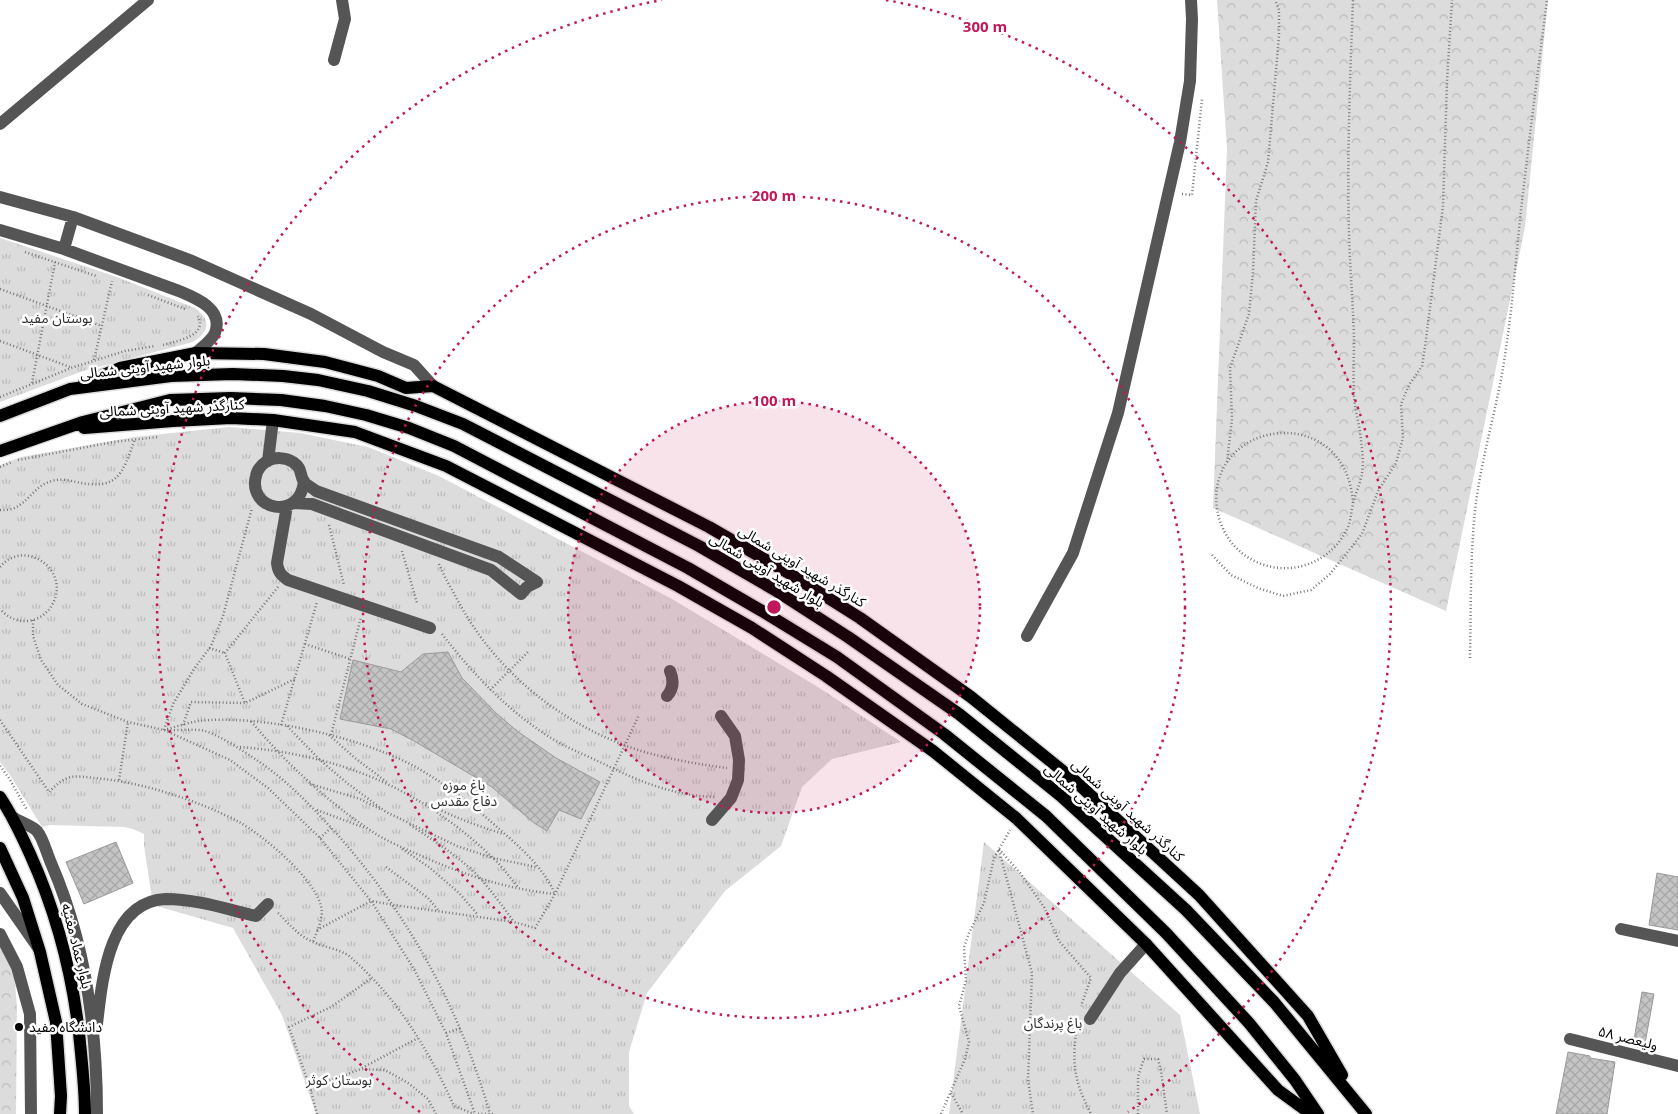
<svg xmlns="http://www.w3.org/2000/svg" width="1678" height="1114" viewBox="0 0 1678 1114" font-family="'Open Sans','Noto Sans Arabic',sans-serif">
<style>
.forest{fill:url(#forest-crowns)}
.park{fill:url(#park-tufts)}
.building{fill:url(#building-cross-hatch);stroke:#999}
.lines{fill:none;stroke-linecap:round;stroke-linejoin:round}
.major-casing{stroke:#dbdbdb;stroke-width:15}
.path{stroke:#777;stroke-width:2.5;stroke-dasharray:1 2.5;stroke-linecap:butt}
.minor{stroke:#555;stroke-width:12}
.major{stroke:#000;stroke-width:12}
.ring{fill:none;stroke:#c2185b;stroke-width:2.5;stroke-dasharray:2.5 5}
.poi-dot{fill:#000;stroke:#fff;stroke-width:2}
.labels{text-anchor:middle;stroke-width:5;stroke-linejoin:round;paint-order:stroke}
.park-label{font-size:14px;fill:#333;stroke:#fff}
.street-label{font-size:14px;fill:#000;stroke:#fff}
.poi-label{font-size:14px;fill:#000;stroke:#fff;text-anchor:start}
.centre{fill:#c2185b;stroke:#fff;stroke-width:2.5}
.ring-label{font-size:15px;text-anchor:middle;font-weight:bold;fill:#c2185b;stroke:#fff;stroke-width:5;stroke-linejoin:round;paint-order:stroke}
</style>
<defs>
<pattern id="forest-crowns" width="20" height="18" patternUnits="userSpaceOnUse" patternTransform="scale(1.25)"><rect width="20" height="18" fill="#dcdcdc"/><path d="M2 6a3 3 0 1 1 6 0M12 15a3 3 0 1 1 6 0" fill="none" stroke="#bbb"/></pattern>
<pattern id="park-tufts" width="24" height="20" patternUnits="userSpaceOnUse" patternTransform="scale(1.25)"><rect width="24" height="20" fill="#dcdcdc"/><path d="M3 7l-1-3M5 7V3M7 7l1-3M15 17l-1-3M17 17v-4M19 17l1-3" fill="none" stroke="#bbb"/></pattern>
<pattern id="building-cross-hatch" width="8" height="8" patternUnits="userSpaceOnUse" patternTransform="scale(1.25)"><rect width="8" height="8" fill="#c4c4c4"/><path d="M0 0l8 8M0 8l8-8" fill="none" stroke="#a7a7a7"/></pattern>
</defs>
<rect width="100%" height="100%" fill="#fff"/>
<path class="forest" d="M1217 0H1548L1525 227 1446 611 1213 508 1227 149Z
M0 944 14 970 17 1008 16 1114H0Z"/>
<path class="park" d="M0 238 117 277 195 308C212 320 209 332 193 342L83 371 0 402Z
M229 427 300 433 368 447 439 476 672 599 821 689 901 742 832 759 802 787 781 846 725 891 647 993 629 1052V1106L634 1114H316L282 1015 233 928 153 905 144 846V834L133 829 124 827 50 825 42 827 10 775 0 762V465L21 457 134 437Z
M984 842 1180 1015 1200 1114H949Z"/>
<path class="building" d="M448 652 462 678 496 713 517 731 556 758 600 782 581 819 559 810 547 831 534 823 492 787 414 741 391 729 340 719 353 660 401 672 423 654Z
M116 842 133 883 84 904 66 862Z
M1657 873 1678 877V930L1649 925Z
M1642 992 1654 994 1644 1049 1633 1046Z
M1568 1052 1590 1056V1058L1615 1062 1607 1114H1556Z"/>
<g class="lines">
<g class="major-casing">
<path id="major" d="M84 383 120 368 196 353 264 354 325 362 378 376 406 388 433 386 709 527 787 572 860 618 971 697 1074 780 1199 895 1308 1016 1342 1075
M0 416 70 389 171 376 233 374 283 376 318 380 368 391 416 406 463 424 699 546 775 590 848 637 959 714 1061 796 1186 910 1274 1002 1366 1114
M84 428 173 421 231 418 273 420 355 432 446 466 678 586 752 628 826 676 933 751 1016 818 1146 944 1278 1090 1311 1114
M0 451 83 422 170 400 231 398 281 400 325 406 366 415 409 428 454 446 688 568 762 611 837 657 944 734 1046 816 1166 933 1249 1023 1295 1080 1318 1114
M0 797C12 815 21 834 30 854 59 918 75 983 81 1053 83 1073 85 1094 85 1114
M0 848 23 898 40 952 56 1022 61 1096 60 1114"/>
</g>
<path class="path" d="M1182 194 1192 195 1202 99
M25 252 96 276
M0 289 102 326
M148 295 185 309
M0 341 70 367
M163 345C177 341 208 336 198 316
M94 360 112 281
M32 383 55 262
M0 397 71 368 125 351 155 346
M18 460 113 442 158 437
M1227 462 1232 419 1230 368 1249 314 1253 272 1256 201 1268 162 1279 36V10L1275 0
M0 467 12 462
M1353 503C1346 399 1205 419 1217 509 1220 529 1232 548 1249 558 1285 580 1331 565 1348 527 1351 520 1351 512 1353 504 1355 493 1361 483 1362 473 1364 463 1362 450 1361 440 1360 425 1354 409 1354 394 1353 375 1354 356 1354 338 1353 303 1350 269 1349 234 1347 156 1350 78 1353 0
M0 510C4 510 8 510 12 509 27 504 34 487 49 482 58 478 68 480 76 482 119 491 122 474 135 439
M329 525 344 585
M402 551 417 603
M1212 555 1231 575 1258 588 1283 596 1311 590 1330 574 1362 534 1378 491 1396 463 1403 438 1401 404 1409 385 1422 366 1425 347 1443 206 1447 81 1452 0
M439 564C444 577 452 589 458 601 496 672 562 725 638 750 667 759 697 764 727 768
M0 567C25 537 72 571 52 605 47 614 38 620 27 621 17 622 7 617 0 609
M278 587 225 653 245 703 295 679
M33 620V636L41 660 58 685 82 704 128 722 164 730 230 760 268 788 320 838 371 901 414 969 446 1033 475 1114
M442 634C473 674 508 711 551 738 569 749 588 756 606 765 640 782 676 796 715 797
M305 644 350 659
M209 648 225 653
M1470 658C1471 609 1470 560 1475 511 1481 456 1499 403 1506 348 1513 302 1516 256 1521 210 1529 140 1538 70 1547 0
M490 690 529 651
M0 720 49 792C55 786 62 779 71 777 78 776 86 777 94 778 142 782 197 800 239 822 264 836 314 878 321 906 324 918 317 931 313 942
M183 725 191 702 245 703
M281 725 317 602
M287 726 320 760 347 783 386 812 457 846 493 858 536 867
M164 730C175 727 187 723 198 721 260 714 356 736 412 765 443 782 472 804 498 828 519 846 544 868 555 894 506 889 461 874 417 854 401 847 384 840 370 830 324 799 285 762 250 720
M164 730 173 704 194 669 211 646 223 616 252 508
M167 730C179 731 194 728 205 731 221 736 245 752 258 761 288 781 312 807 336 833 409 915 460 1009 490 1114
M329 735 355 758 388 783
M331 735 361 617
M240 747C340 755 419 788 491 856 502 866 510 878 519 888
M0 766 9 778 27 810
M119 780 128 722
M310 784 360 799 380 809
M426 803C451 816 477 826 504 834
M317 810 365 828
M410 825C435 841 461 858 481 879 493 893 504 908 514 922
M320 838 331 828
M402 849 429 867 459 893 478 915
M999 849 1021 874 1044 907 1059 941 1091 978 1081 1006
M999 850 1032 973 1028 1080 1033 1114
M386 867 428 898 438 910
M278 913C289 924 299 936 313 942 324 947 339 949 349 956 397 997 428 1049 454 1106L474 1114
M317 930 371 901 394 905 479 917 514 922 535 928 555 894 639 715
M1077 1024C1072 1062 1073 1079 1091 1114
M446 1033 461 1028
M362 1068 418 1038
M311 1091 329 1081 361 1069 385 1070 408 1083 428 1099 436 1114
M951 1093 963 1114
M317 1114 311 1091 289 1027 331 1007 372 978
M478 1114H493
M941 1114 965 1059 969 1042 959 1006 966 980 964 947 969 933 984 903 994 858 1010 830
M1138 1114V1076L1144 1059H1158L1161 1071 1167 1114"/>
<path class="minor" d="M334 60 345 19 342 0
M0 124 148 0
M0 197 73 217 192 261 311 314 383 352 414 365 433 386
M0 230 64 249 179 291C196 298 224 309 215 333 212 340 201 348 196 353
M64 249 73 217
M268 461 273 420
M304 481C300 522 247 510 256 476 257 470 261 465 267 461 275 457 285 457 293 462 303 469 299 474 304 482 306 485 313 488 316 491L499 557 537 582
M294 503 312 504 491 570 521 594 527 587 537 582
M287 506 277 563C278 572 281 575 288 580L430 628
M1027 636 1073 553 1118 413 1180 142 1190 81 1192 19 1191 0
M667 696C674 688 674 680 670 671
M14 818C20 822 33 826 37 831 43 838 47 854 51 863 85 941 97 1029 97 1114
M712 820 731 798 738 780 739 760 735 736 721 716
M0 893 37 946
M1621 929 1678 941
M0 934 17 967 30 1014 31 1114
M1090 1019 1120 973 1146 944
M97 1024C102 982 108 901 166 899 196 899 226 909 256 916L268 904
M1570 1039 1678 1066"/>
<use href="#major" class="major"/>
</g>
<circle cx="774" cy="607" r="206" fill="#c2185b" fill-opacity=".12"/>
<g class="ring">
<circle cx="774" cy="607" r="206"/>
<circle cx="774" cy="607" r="411"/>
<path d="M420 1112A617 617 0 0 1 662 0M886 0A617 617 0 0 1 1128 1112"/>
</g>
<circle class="poi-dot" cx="19" cy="1027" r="5"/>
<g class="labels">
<g class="park-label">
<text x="57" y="323">بوستان مفید</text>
<text x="464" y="790">باغ موزه<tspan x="464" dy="16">دفاع مقدس</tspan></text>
<text x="1053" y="1028">باغ پرندگان</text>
<text x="339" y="1085">بوستان کوثر</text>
</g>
<g class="street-label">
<text transform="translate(145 367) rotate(-6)" y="5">بلوار شهید آوینی شمالی</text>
<text transform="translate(172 408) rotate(-3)" y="5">کنارگذر شهید آوینی شمالی</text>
<text transform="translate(802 566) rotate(31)" y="5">کنارگذر شهید آوینی شمالی</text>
<text transform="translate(767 570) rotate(31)" y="5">بلوار شهید آوینی شمالی</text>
<text transform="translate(1096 809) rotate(41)" y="5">بلوار شهید آوینی شمالی</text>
<text transform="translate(1128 810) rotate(42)" y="5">کنارگذر شهید آوینی شمالی</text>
<text transform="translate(77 946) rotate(76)" y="5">بلوار عماد مغنیه</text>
<text transform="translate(1628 1038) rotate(14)" y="5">ولیعصر ۵۸</text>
</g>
<g class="poi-label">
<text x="29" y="1032">دانشگاه مفید</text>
</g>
</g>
<circle cx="774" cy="607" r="8" class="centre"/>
<g class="ring-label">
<text x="985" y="32">300 m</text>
<text x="774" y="201">200 m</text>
<text x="774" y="406">100 m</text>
</g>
</svg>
